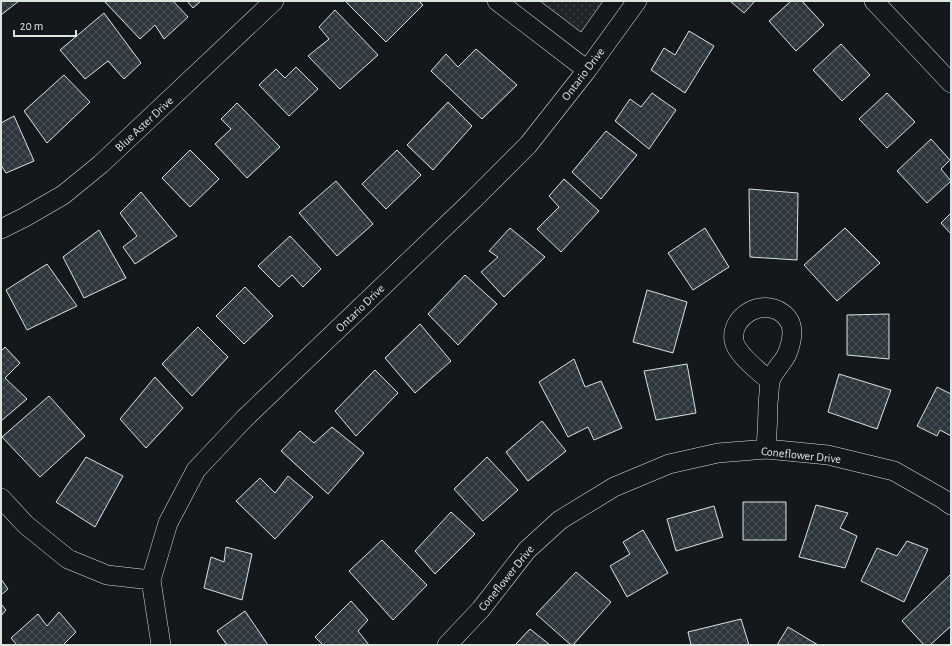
<svg xmlns="http://www.w3.org/2000/svg" width="952" height="646" viewBox="0 0 952 646" font-family="'Alegreya Sans',sans-serif">
<style>
.park{fill:url(#park-dots);stroke:#939e99}
.building{fill:url(#building-cross-hatch);stroke:#d8e6dc}
.lines{fill:none;stroke-linecap:round;stroke-linejoin:round}
.minor-casing{stroke:#d8e6dc;stroke-width:20}
.minor{stroke:#14181c;stroke-width:19}
.labels{text-anchor:middle;stroke-width:3;stroke-linejoin:round;paint-order:stroke}
.street-label{font-size:12px;fill:#d8e6dc;stroke:#14181c}
</style>
<defs>
<pattern id="park-dots" width="8" height="8" patternUnits="userSpaceOnUse"><rect width="8" height="8" fill="#202428"/><path d="M2 2h.1M6 6h.1" fill="none" stroke="#404447" stroke-width="1.8" stroke-linecap="round"/></pattern>
<pattern id="building-cross-hatch" width="8" height="8" patternUnits="userSpaceOnUse"><rect width="8" height="8" fill="#2c363c"/><path d="M0 0l8 8M0 8l8-8" fill="none" stroke="#4a5358"/></pattern>
</defs>
<rect width="100%" height="100%" fill="#14181c"/>
<path class="park" d="M540 1H603L581 32Z"/>
<path class="building" d="M1 1H19L1 15Z
M104 1H173L188 17 164 39 155 25 140 39Z
M187 1H201L193 8Z
M347 1H419L423 5 386 42 346 2Z
M730 1H755L744 13Z
M791 1H802L824 25 796 51 769 21Z
M335 10 378 55 340 89 308 56 329 39 319 27Z
M104 13 141 63 124 79 108 61 85 79 60 50Z
M689 31 714 46 685 93 651 70 664 48 675 55Z
M841 44 870 75 842 101 813 70Z
M476 49 517 85 482 119 431 71 446 54 458 67Z
M296 67 318 89 289 116 259 85 276 69 285 78Z
M64 75 90 102 47 143 24 111Z
M652 93 676 110 649 149 615 121 630 99 641 107Z
M887 93 915 122 887 148 859 119Z
M448 102 472 126 433 170 407 145Z
M237 103 280 147 247 178 215 144 231 129 221 119Z
M14 116 34 161 6 173 1 165V123Z
M606 131 637 155 601 199 572 172Z
M931 139 950 160 941 169 951 181 927 203 897 171Z
M190 150 219 179 190 207 162 178Z
M397 150 421 175 386 209 362 184Z
M564 179 599 211 561 252 537 229 559 207 549 196Z
M336 181 373 224 337 256 299 213Z
M749 189 798 193 797 260 750 257Z
M141 192 177 236 135 264 123 247 137 236 120 213Z
M951 213V234L941 223Z
M510 228 545 257 504 297 481 272 498 257 489 251Z
M705 228 729 267 693 290 668 253Z
M845 228 880 263 837 301 804 265Z
M99 230 126 278 84 298 63 257Z
M290 236 321 269 303 287 292 275 279 287 258 266Z
M47 264 77 306 27 330 6 290Z
M465 275 497 304 458 345 428 314Z
M245 287 273 316 244 344 216 316Z
M647 290 687 302 673 353 633 342Z
M889 314V359L847 355V315Z
M420 324 451 361 415 393 385 358Z
M198 327 228 357 192 396 162 364Z
M5 347 20 363 5 378 27 399 1 421V351Z
M574 359 585 387 601 381 622 428 594 440 588 427 568 437 539 382Z
M687 364 696 413 656 420 644 371Z
M375 370 398 393 356 436 335 411Z
M839 374 891 390 877 429 828 412Z
M155 377 183 408 146 448 120 419Z
M937 387 951 394V436L940 430 937 436 917 426Z
M49 396 85 436 40 477 2 437Z
M542 421 566 451 528 481 506 452Z
M332 427 364 453 328 494 281 451 300 431 314 443Z
M86 457 123 476 95 527 56 502Z
M487 457 518 490 483 521 454 489Z
M288 476 313 497 275 539 236 501 260 478 275 493Z
M743 502H786V540H743Z
M816 505 848 513 840 528 857 536 845 568 799 557Z
M714 506 723 537 676 551 667 519Z
M451 512 475 534 435 574 415 551Z
M643 530 668 573 627 597 610 566 630 554 623 542Z
M382 540 427 585 393 620 349 571Z
M907 541 928 549 904 602 861 581 877 548 897 556Z
M226 547 252 554 242 600 204 588 211 557 224 562Z
M576 572 611 602 573 645H571L536 614Z
M951 574V626L930 645H924L902 621Z
M1 579 8 589 1 595Z
M351 601 368 620 358 631 369 645H323L315 637Z
M1 604 6 610 1 616Z
M245 611 268 645H227L217 631Z
M59 612 76 632 63 645H17L11 638 38 614 47 626Z
M741 619 749 645H691L688 632Z
M788 627 818 645H777Z
M530 629 550 645H515Z"/>
<g class="lines">
<g class="minor-casing">
<path id="minor" d="M497 1 587 70
M874 1 951 83
M1 229 25 217 63 195 101 164 274 1
M766 449C767 434 768 419 768 403 769 396 769 389 770 382 772 372 783 363 787 354 793 339 796 323 782 313 762 298 730 316 734 341 737 355 759 371 770 381
M1 498 26 525 68 559 107 575 151 580
M161 645 151 580 168 523 196 470 245 418 473 200 528 145 587 70 637 1
M447 645 481 609 527 550 560 520 614 487 669 464 718 453 766 449 828 455 894 471 943 499 951 505"/>
</g>
<use href="#minor" class="minor"/>
</g>
<g class="labels">
<g class="street-label">
<text transform="translate(583 74) rotate(-53)" y="4">Ontario Drive</text>
<text transform="translate(144 124) rotate(-43)" y="4">Blue Aster Drive</text>
<text transform="translate(360 308) rotate(-44)" y="4">Ontario Drive</text>
<text transform="translate(801 455) rotate(6)" y="4">Coneflower Drive</text>
<text transform="translate(506 578) rotate(-51)" y="4">Coneflower Drive</text>
</g>
</g>
<rect width="952" height="646" fill="none" stroke="#d8e6dc" stroke-width="4"/>
<path d="M14 30v6h62v-6" fill="none" stroke="#d8e6dc" stroke-width="2"/>
<text x="20" y="30" font-size="12" fill="#d8e6dc" stroke="#14181c" stroke-width="3" paint-order="stroke">20 m</text>
</svg>
